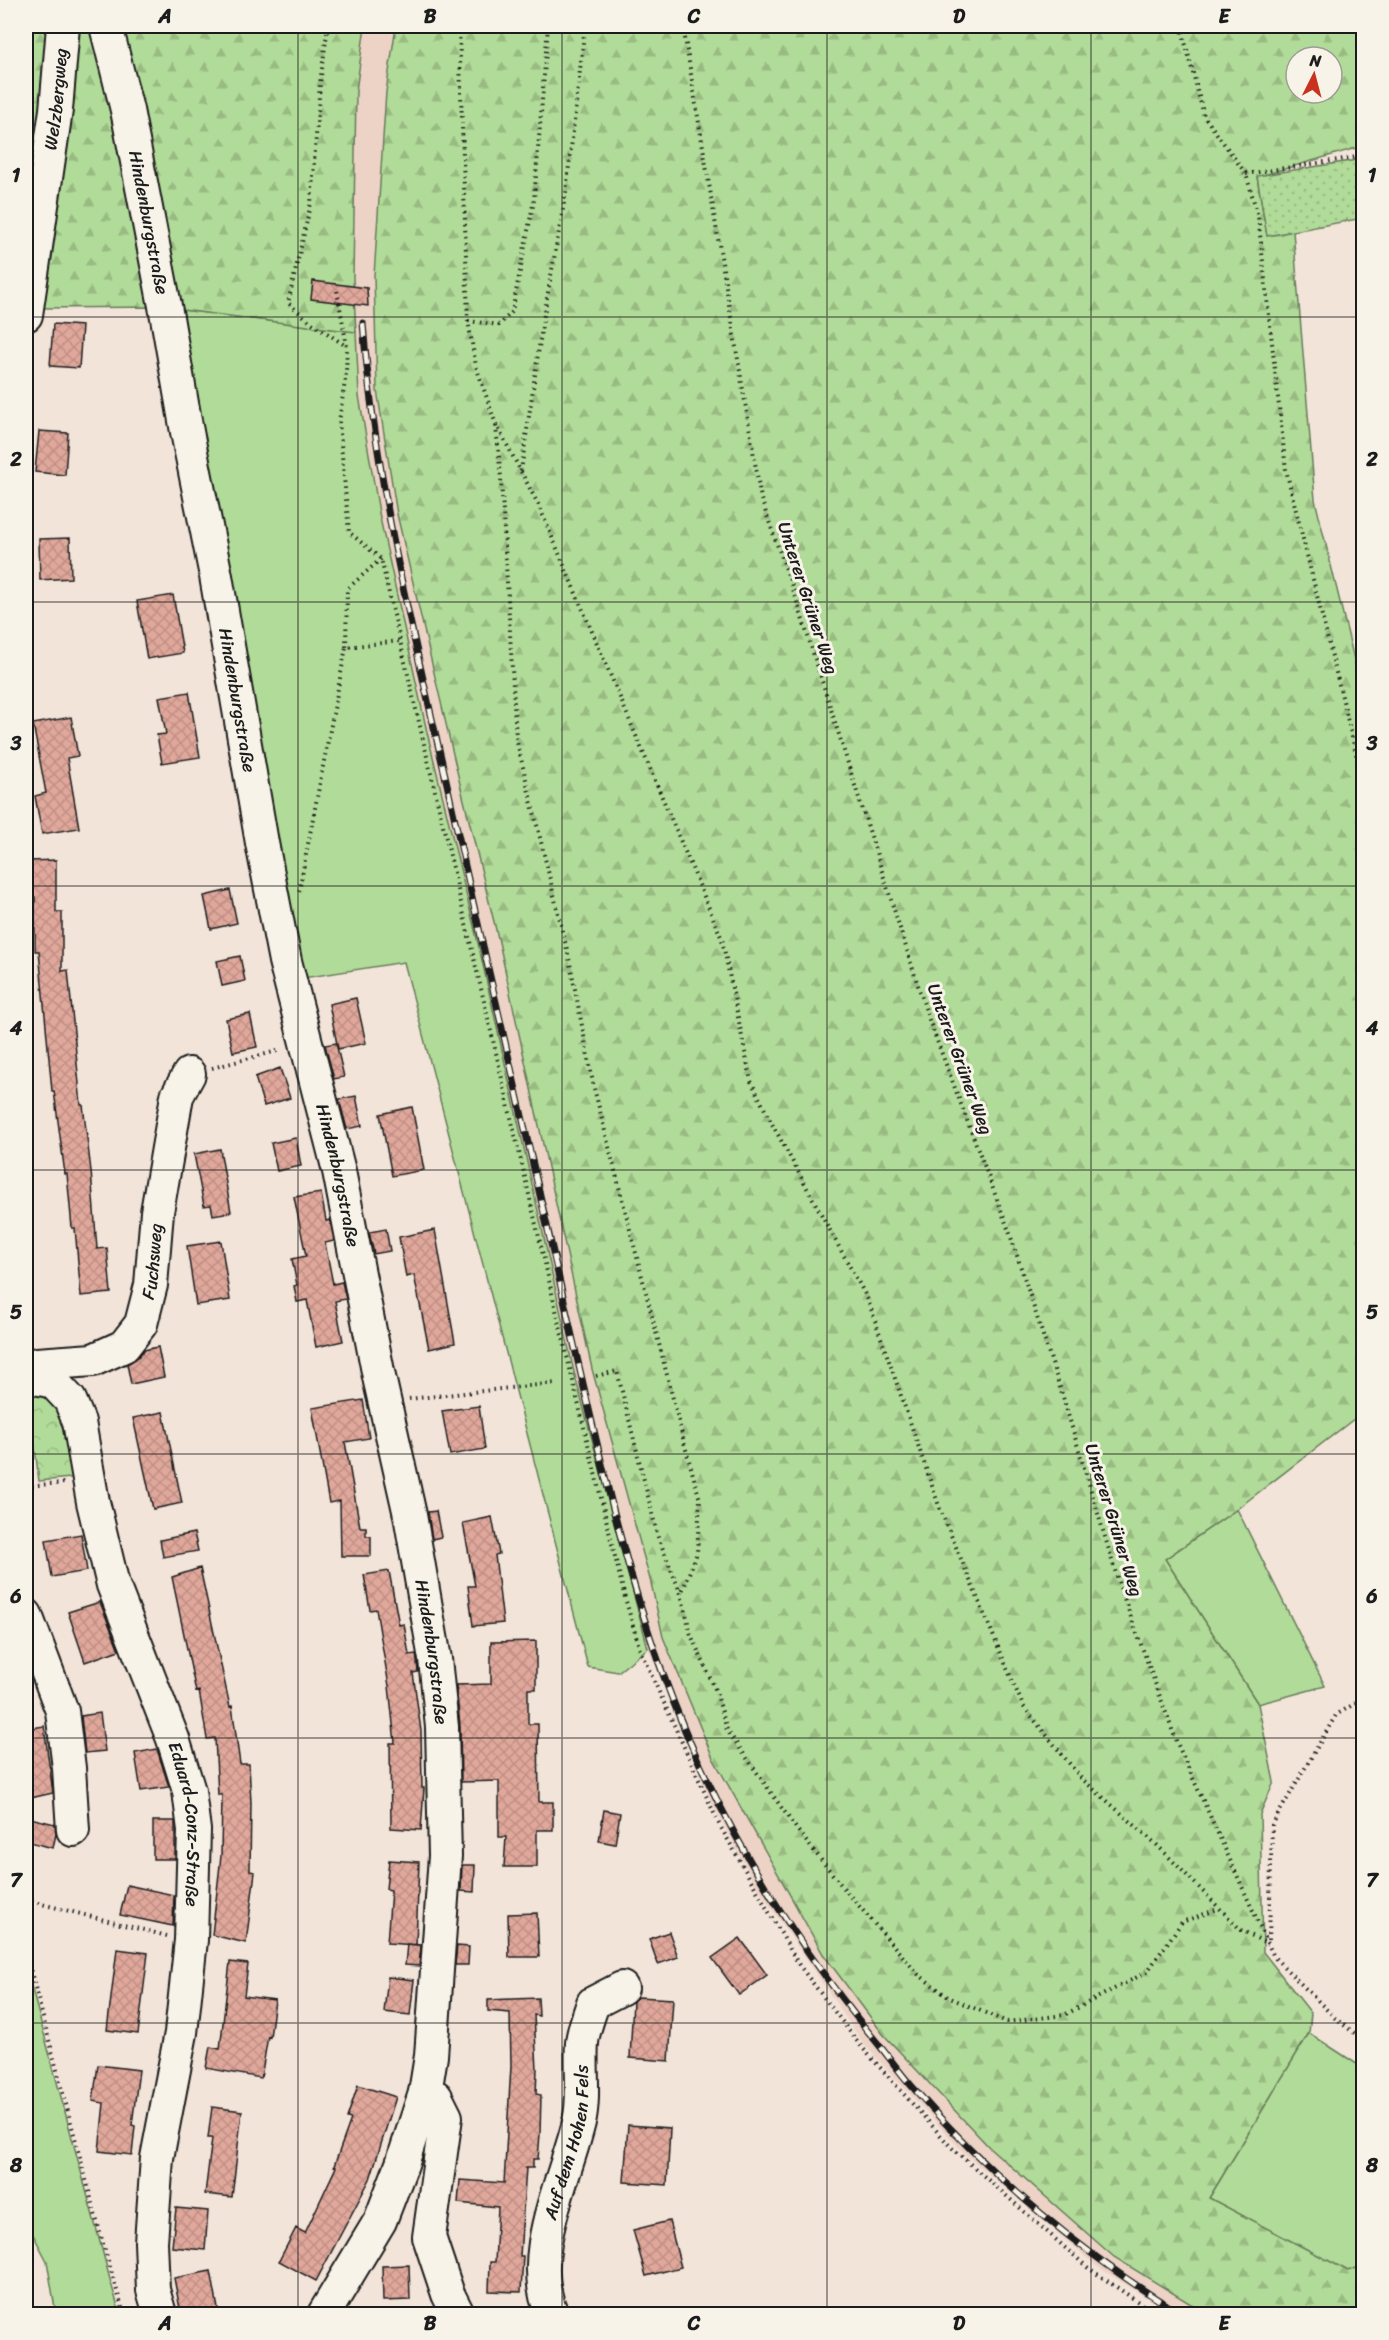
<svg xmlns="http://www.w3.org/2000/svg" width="1389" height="2340" viewBox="0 0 1389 2340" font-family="Sriracha,sans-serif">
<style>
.built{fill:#edd2c6}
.grass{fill:#b1db98;stroke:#667c5a;stroke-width:1.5}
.forest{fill:url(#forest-firs);stroke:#667c5a;stroke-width:1.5;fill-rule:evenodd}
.park{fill:url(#park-crowns);stroke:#667c5a;stroke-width:1.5}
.garden{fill:url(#garden-dots);stroke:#667c5a;stroke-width:1.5}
.building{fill:url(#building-cross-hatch);stroke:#1c1c1c;stroke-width:1.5}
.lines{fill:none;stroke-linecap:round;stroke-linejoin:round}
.minor-casing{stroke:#1c1c1c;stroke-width:36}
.path{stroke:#1c1c1c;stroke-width:4;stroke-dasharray:1.5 4.5;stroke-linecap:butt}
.minor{stroke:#f7f3e8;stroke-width:32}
.rail-casing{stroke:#1c1c1c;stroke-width:7}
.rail{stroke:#f7f3e8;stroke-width:4.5;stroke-dasharray:14;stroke-linecap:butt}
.grid{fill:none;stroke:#1c1c1c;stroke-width:1.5;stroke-opacity:0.55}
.labels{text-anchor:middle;stroke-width:6;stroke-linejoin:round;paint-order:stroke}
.street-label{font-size:18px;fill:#1c1c1c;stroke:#f7f3e8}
.neatline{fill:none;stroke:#1c1c1c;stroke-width:2}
.grid-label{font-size:20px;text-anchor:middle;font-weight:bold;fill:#1c1c1c}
</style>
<defs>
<pattern id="forest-firs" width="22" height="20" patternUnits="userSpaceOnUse" patternTransform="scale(1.5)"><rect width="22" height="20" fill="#b1db98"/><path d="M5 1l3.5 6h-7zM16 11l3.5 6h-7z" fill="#98bb82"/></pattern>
<pattern id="park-crowns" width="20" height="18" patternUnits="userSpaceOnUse" patternTransform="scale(1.5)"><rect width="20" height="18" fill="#b1db98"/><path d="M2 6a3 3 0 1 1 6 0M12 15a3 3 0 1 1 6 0" fill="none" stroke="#98bb82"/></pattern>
<pattern id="garden-dots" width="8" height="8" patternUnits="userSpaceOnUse" patternTransform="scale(1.5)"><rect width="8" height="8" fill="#b1db98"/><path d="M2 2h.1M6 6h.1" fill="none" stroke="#98bb82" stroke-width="1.8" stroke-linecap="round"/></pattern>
<pattern id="building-cross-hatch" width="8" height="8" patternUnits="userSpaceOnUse" patternTransform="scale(1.5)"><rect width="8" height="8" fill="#e0a79b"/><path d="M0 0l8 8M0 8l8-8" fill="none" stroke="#c08f85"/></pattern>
</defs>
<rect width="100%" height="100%" fill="#f2e4d9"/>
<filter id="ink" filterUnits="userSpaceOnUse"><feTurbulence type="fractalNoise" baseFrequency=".0167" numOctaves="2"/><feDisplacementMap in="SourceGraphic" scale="12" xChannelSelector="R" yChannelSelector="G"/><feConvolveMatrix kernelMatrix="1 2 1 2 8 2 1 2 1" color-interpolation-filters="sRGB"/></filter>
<g filter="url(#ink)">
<path class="built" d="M365 26H397L386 92 374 276 377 390 397 514 447 733 499 942 592 1369 651 1583 663 1637 823 1954 883 2034 989 2147 1114 2257 1207 2314H1172L1095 2265 964 2153 863 2043 755 1884 711 1801 648 1648 574 1372 479 947 427 732 379 518 359 396 353 278 356 91Z"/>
<path class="grass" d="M159 307 356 332 359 396 380 518 427 732 479 947 574 1372 648 1648 618 1672 588 1667 404 962 278 982Z
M1237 1509 1325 1686 1258 1704 1165 1559Z
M26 1967 111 2283 120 2314H56L47 2261 26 2221Z
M1309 2033 1363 2068V2266L1348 2271 1209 2198Z"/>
<path class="forest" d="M26 26H365L356 91 353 278 356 332 159 307 37 308 26 345Z
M396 26H1363V146L1257 177 1267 235 1293 231 1315 500 1363 696V1412L1237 1509 1165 1559 1258 1704 1274 1782 1260 1814 1263 1952 1311 2013 1309 2033 1209 2198 1348 2271 1363 2266V2314H1207L1114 2257 989 2147 883 2034 823 1954 713 1758 663 1637 651 1583 592 1369 499 942 460 784 397 514 377 390 374 276 386 92ZM1296 57H1332V93H1296Z"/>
<path class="park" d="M44 1390 63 1405 81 1477 39 1481 28 1392Z"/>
<path class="garden" d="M1363 159V218L1267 236 1257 176Z"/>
<path class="building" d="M313 281 367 288 368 306 311 299Z
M53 324 82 326 79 368 50 366Z
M39 431 68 433 65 475 35 472Z
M70 538 71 578 40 580 39 539Z
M173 595 183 653 147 659 137 601Z
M189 692 200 757 162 763 157 735 166 734 159 697Z
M71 717 78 756 67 758 79 828 42 834 35 796 46 793 33 724Z
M56 860V912H62V971L68 970 81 1105H83L91 1171 97 1249 107 1248 111 1293 81 1296 75 1228H72L67 1174H65L54 1091H52L39 951H35V897L29 898V861Z
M230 890 237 923 211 929 204 896Z
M240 956 245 981 222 986 217 961Z
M356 998 366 1043 338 1049 329 1004Z
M250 1014 257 1047 233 1052 226 1019Z
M336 1043 344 1077 334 1079 325 1045Z
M280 1068 290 1098 264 1106 255 1077Z
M356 1096 362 1126 347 1129 339 1099Z
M412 1107 424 1170 392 1176 380 1114Z
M296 1138 301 1166 277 1171 271 1143Z
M220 1149 231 1212 213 1215 211 1205 204 1206 194 1154Z
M321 1193 326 1221 330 1220 334 1241 325 1243 333 1284 342 1282 346 1299 335 1301 343 1341 316 1347 307 1300 297 1302 294 1286 297 1285 292 1259 306 1256 294 1197Z
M386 1229 390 1251 374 1254 369 1232Z
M435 1230 455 1343 429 1349 414 1275 406 1277 399 1237Z
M221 1241 230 1300 196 1305 187 1246Z
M158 1347 164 1377 131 1384 127 1364 138 1357 144 1350Z
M363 1400 369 1438 345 1442 360 1527H366V1536H371V1556H341L340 1501 329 1503 312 1408Z
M479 1406 485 1449 450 1455 442 1411Z
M163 1412 182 1503 153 1509 133 1418Z
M436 1511 441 1537 432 1539 428 1512Z
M492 1517 499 1554 495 1555 503 1623 473 1626 468 1586H475L463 1523Z
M194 1533 198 1551 163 1557 160 1540Z
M81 1534 87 1571 52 1577 46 1540Z
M200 1568 230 1707 232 1706 240 1764H249L251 1803 250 1871 255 1872 246 1943 212 1935 221 1856 222 1795H218L215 1738 207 1739 199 1691 196 1692 172 1577Z
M389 1571 399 1625 404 1624 409 1655 416 1654 417 1661 418 1672 413 1673 421 1731 422 1788H424L421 1830 391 1828 390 1743H395L389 1686 376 1609 370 1610 364 1575Z
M100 1602 119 1650 85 1662 68 1612Z
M536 1641V1689H528V1724H538L539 1802H553V1830H537V1867H504L506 1837H499V1781L461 1782 460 1726 456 1685 491 1684V1642Z
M100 1713 105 1751 85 1753 81 1716Z
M44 1726 53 1793 26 1799V1729Z
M157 1749 169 1787 141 1791 135 1753Z
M604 1810 620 1813 615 1844 599 1841Z
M26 1817 55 1824 56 1834 53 1848 26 1841Z
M153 1821H175V1859H153Z
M389 1860 419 1862 416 1945 387 1943 391 1890 386 1889Z
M462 1865H475L474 1892 461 1891Z
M127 1885 174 1895 173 1926 120 1915Z
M537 1913 539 1957H509L508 1914Z
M669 1932 678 1957 658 1964 649 1939Z
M740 1938 767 1975 739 1995 712 1958Z
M407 1944 421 1945 419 1966 405 1965Z
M457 1946 469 1947 468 1965H455Z
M117 1949 148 1953 138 2034 107 2030Z
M230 1962 248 1964 244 1996 275 2000 270 2037 268 2036 261 2078 206 2068 210 2047 220 2049Z
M388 1977 414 1980 410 2015 384 2012Z
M638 1997 673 1999 669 2061 630 2058 633 2001Z
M538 1998 539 2016 534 2015 537 2069 536 2094 541 2095 540 2134 538 2159H533V2168H526L520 2256H523L521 2292 489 2291 490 2262H495L498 2207 458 2203 460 2180 504 2183 511 2066 510 2013 488 2011V2000Z
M98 2065 139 2070 132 2125 135 2126 132 2155 99 2151 104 2103 93 2101Z
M358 2085 396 2097 370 2179 316 2281 279 2261 296 2228 305 2233 336 2167 334 2166 351 2119 347 2118Z
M212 2107 242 2111 232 2197 205 2194 212 2138H208Z
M628 2125 670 2128 667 2185 624 2182Z
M176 2208 208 2211 205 2250 172 2247Z
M669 2221 681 2267 646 2276 633 2230Z
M409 2265 410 2300 383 2301 382 2266Z
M211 2271 219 2314H181L174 2278Z"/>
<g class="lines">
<g class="minor-casing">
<g id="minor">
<path id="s1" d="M106 26 127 110 165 306 187 432 216 576 262 843 285 961 339 1171 379 1377 410 1515 435 1659 442 1727 445 1856 431 2056 425 2093 402 2164 380 2221 324 2314"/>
<path id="s2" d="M26 315 56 110 63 26"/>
<path id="s3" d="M26 1369 37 1364 93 1360 124 1346 141 1324 151 1285 157 1212 177 1096 189 1074"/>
<path id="s4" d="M26 1376 53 1382 70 1400 79 1422 93 1502 113 1585 173 1739 189 1791 194 1830 191 1940 181 2033 157 2158 151 2242 153 2290 160 2314"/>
<path d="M26 1615 62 1711 69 1768 73 1830"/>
<path d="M425 2093 436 2097 446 2117 429 2237 448 2294 458 2314"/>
<path id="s5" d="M552 2314C525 2255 565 2181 579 2122 585 2097 580 2068 582 2043 583 2030 589 2016 593 2003L622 1988"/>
</g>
</g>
<path class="path" d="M328 26 320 83 311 203 288 303 312 323 346 346
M459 26 468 321 476 366 495 422 539 506 722 939 751 1081 771 1122 868 1300 940 1509 1023 1706 1081 1778 1155 1843 1241 1930 1268 1944
M683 26 761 499 793 589 928 1017 1009 1231 1062 1394 1120 1587 1177 1743 1274 1957 1337 2020 1364 2040
M1181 26 1204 116 1246 174 1258 216 1286 470 1364 786
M1246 174 1364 156
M337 291 347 347 346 374 339 422 349 532 381 559 554 1302 625 1598 640 1650 719 1824 799 1965 860 2045 951 2147 1087 2267 1156 2314
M468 321 499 325 512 312 534 200 548 26
M496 426 501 478 516 738 569 958 594 1088 685 1446 700 1500 697 1553 681 1594
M521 471 543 320 566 192 585 26
M346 647 347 589 381 559
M299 891 346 647 400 641
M212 1068 281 1050
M596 1376 617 1371 658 1537 681 1594 691 1635 716 1691 727 1730 798 1831 846 1891 918 1974 948 1997 1007 2022 1064 2015 1147 1972 1182 1922 1218 1909
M409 1399 556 1383
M26 1486 64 1483
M26 1900 167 1936
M1269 1940 1272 1825 1336 1715 1364 1698
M26 1953 102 2240 124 2314"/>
<use href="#minor" class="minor"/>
<g class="rail-casing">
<path id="rail" d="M363 323C375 480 412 631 447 784 463 857 479 930 496 1002 522 1115 547 1228 573 1340 599 1453 624 1566 663 1674 711 1808 785 1931 875 2040 889 2057 902 2076 917 2092 992 2178 1084 2255 1181 2314"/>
</g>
<use href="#rail" class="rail"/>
</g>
</g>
<path class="grid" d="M298 26V2314M562 26V2314M827 26V2314M1091 26V2314M26 317H1364M26 602H1364M26 886H1364M26 1170H1364M26 1454H1364M26 1738H1364M26 2023H1364"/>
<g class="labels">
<g class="street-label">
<text dy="6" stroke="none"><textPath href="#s2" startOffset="218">Welzbergweg</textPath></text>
<text dy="6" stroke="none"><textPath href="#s1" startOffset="201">Hindenburgstraße</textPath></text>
<text transform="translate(808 598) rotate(72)" y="6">Unterer Grüner Weg</text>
<text dy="6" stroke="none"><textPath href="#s1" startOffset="687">Hindenburgstraße</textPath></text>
<text transform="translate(960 1059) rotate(70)" y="6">Unterer Grüner Weg</text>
<text dy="6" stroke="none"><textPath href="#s1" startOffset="1173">Hindenburgstraße</textPath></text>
<text dy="6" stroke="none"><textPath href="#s3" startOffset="194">Fuchsweg</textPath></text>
<text transform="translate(1114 1520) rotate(73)" y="6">Unterer Grüner Weg</text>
<text dy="6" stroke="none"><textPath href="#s1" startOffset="1659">Hindenburgstraße</textPath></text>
<text dy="6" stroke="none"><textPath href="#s4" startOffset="495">Eduard-Conz-Straße</textPath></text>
<text dy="6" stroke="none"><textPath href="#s5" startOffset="176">Auf dem Hohen Fels</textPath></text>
</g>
</g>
<rect width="1389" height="2340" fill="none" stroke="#f7f3e8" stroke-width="66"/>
<g transform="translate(1314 75) rotate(6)"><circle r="28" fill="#f7f3e8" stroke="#9f9d96" stroke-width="1.5"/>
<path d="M0-4.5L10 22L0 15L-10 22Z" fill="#c8321e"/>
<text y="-9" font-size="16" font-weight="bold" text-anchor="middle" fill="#1c1c1c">N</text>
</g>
<rect x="33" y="33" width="1323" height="2274" class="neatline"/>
<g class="grid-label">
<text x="165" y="23">A</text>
<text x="430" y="23">B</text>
<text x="694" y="23">C</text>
<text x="959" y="23">D</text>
<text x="1224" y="23">E</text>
<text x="16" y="182">1</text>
<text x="1372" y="182">1</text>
<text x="16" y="466">2</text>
<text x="1372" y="466">2</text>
<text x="16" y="750">3</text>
<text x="1372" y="750">3</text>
<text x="16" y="1035">4</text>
<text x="1372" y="1035">4</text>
<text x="16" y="1319">5</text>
<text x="1372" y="1319">5</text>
<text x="16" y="1603">6</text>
<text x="1372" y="1603">6</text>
<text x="16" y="1887">7</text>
<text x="1372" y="1887">7</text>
<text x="16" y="2172">8</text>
<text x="1372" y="2172">8</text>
<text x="165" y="2330">A</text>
<text x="430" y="2330">B</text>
<text x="694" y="2330">C</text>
<text x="959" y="2330">D</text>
<text x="1224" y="2330">E</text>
</g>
</svg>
